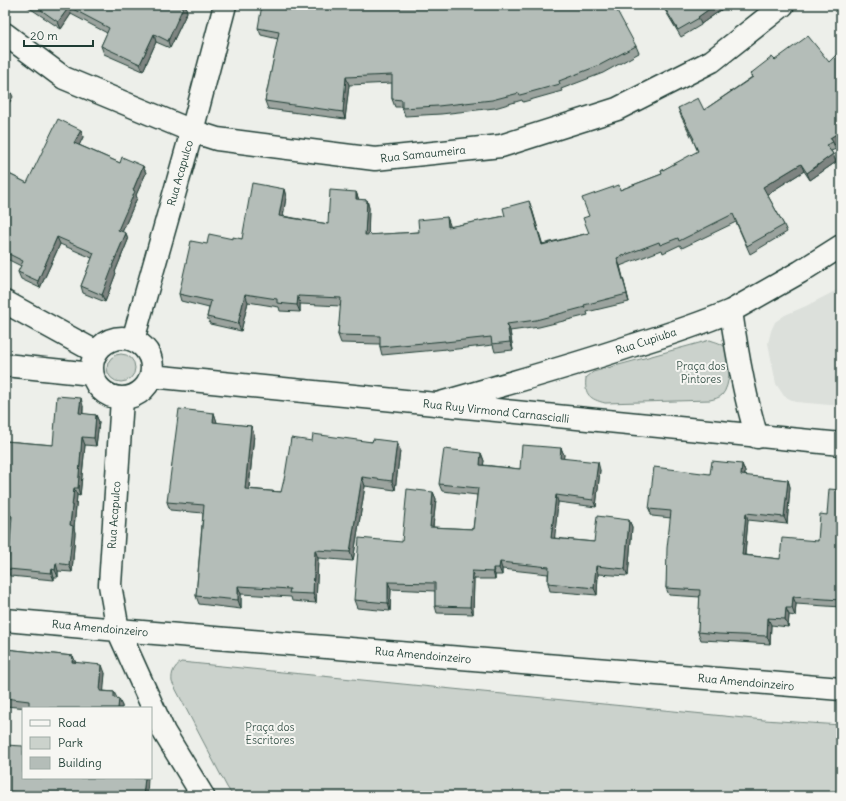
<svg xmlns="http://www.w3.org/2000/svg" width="846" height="801" viewBox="0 0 846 801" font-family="Delius,sans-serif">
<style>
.built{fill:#dce0db}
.green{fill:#cbd2cc;stroke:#758880}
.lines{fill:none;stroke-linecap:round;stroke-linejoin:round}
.street-casing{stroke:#1f3d34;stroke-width:25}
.secondary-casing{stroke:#1f3d34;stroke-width:25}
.street{stroke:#f6f6f2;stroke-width:22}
.secondary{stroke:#f6f6f2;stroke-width:22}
.wall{fill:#9ba39e;stroke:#1f3d34}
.shaded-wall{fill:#7e8481;stroke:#1f3d34}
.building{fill:#b4bdb8;stroke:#1f3d34}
.labels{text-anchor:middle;stroke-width:4;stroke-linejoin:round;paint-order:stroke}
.street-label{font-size:11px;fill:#1f3d34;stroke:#f6f6f2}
.park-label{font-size:11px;fill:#415b52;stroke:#f6f6f2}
</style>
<rect width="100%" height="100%" fill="#edefea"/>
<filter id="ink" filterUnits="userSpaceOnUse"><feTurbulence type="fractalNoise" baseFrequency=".025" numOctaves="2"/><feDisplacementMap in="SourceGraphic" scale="8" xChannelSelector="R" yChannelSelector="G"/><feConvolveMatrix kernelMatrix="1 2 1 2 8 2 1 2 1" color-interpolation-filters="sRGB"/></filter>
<g filter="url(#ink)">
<path class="built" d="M841 288V406L796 402 784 396 776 384 768 343 771 331 775 322 785 315 806 306Z"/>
<path class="green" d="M710 340C715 342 723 343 726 349 732 359 730 387 722 395 719 398 714 399 710 400L605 403C590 399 584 395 586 378L593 372Z
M107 368a14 14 0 1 1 28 0a14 14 0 1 1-28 0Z
M181 662 764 720 841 725V796H233L227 787 172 682C171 673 174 667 181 662Z"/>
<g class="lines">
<g class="street-casing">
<path id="street" d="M5 34 64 78 192 131 217 139 375 159 501 146 617 109 712 61 783 5
M5 302 96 352
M731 311C737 354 744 395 757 437
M133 340 192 131 225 5
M122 399 110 585 118 630 164 732 203 796
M437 404C503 385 569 367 634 345 667 335 700 324 731 311L800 272 841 246
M5 620 118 630 841 689"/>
</g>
<g class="secondary-casing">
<path id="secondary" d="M92 368a30 30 0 1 1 60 0a30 30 0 1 1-60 0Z
M5 365 92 374
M151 376 841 444"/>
</g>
<use href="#street" class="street"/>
<use href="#secondary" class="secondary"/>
</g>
<path class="wall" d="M25 5H187L186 8 187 12 170 48 156 42 143 71 104 54 101 46 107 33 71 14 61 29Z
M662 5H728L701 24V25L681 37Z
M341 6 386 7H557L636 46 639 53 603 73 561 89 562 91 523 102 522 100 495 108 441 114 405 116 402 107H395L392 99V83L349 85 345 119 268 109 265 101 278 39 261 35 258 28Z
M841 50V140L834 145 836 149 831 151 833 154 836 162 810 180 804 171 767 194 784 225 787 232 750 254 736 222 682 248 680 245 663 253 662 250 620 266 629 302 587 312 588 315 539 327 510 331 513 350 495 352 493 345 448 350 447 349 382 355 380 347V344L341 343 338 335 341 306 300 304V312L280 311 279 307 248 302 241 331 210 324 207 317 209 308 181 301 179 294 207 244 233 239H242L284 189 286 197 283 216 328 224 356 192 359 200H367L369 208 368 235 419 232 447 217 450 227 505 216 532 209 542 244 589 233V216L620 190 662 174 661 171 698 152 693 140 681 116 678 108 704 110 752 77 750 74 775 60 829 62Z
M81 130 83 137 79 145 120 163 143 166 146 173 136 195 137 198 122 232 128 240 115 272 116 273 105 302 83 293 81 286 92 258 60 244 40 288 21 279 18 272 21 266 5 258V172L27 183Z
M5 403 8 411 6 441 53 445 83 406V414L96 415 99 422 96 446 85 445 80 496 77 495 74 528 75 533 72 572 58 571V577H54V580L10 576 8 569 12 521 11 517H5Z
M214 413 217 423 251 426 254 434 249 489 281 492 312 441 397 442 400 451 395 490 365 486 353 561 318 558 316 603 292 601 291 597 241 594V609L199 604 196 596 203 513 170 510 167 502Z
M561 448 564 455 563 458 600 470 596 507 558 502 554 538 594 542 629 520 632 527 628 576 598 574 597 595 550 591 548 583V574L502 569V575H495V579H474L473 614 437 613 435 606V591L391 589 390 611 357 608 354 600 402 542 433 492 436 499 433 527 473 529 477 495 442 491 439 484 481 453 484 461 483 465 520 469Z
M742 464 745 472V476L788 480 790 487 787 524 748 520 745 555 780 559 818 541 827 515 841 490V607L796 604 795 616 789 615 788 627 771 625 770 644 721 641 701 640 698 632 700 597 669 595 666 588 671 518 652 516 649 509 710 474Z
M5 649 73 656 75 662 105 673 103 691 114 692 117 698 122 706V708H28L5 706Z
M5 745 147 796H5Z"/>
<path class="shaded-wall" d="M182 5H187L186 8 187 12 170 48 168 41Z
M715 5H728L701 24 698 17Z
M69 7 71 14 61 29 58 22Z
M154 34 156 42 143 71 140 64Z
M346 77 349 85 345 119 343 112Z
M10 90 13 97 5 109V98Z
M81 130 83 137 77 150 74 143Z
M841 131V140L834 145 833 142 830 138Z
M833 154 836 162 810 180 807 173Z
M801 164 804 171 766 195 763 187Z
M143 166 146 173 136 195 137 198 120 237 118 230 133 190Z
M284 189 286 197 282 223 279 216Z
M356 192 359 200 356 199Z
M367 200 369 208 368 243 365 235Z
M529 201 532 209 545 252 542 245Z
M447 217 450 225 451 235 448 227Z
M126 233 128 240 115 272 116 273 105 302 102 295 112 266Z
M57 237 60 244 40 288 38 281Z
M617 258 620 266 629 302 627 294Z
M245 294 248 302 241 331 238 324Z
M298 296 300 304V312L297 305Z
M507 324 510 331 513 350 510 342Z
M81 398 83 406 82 421 79 413Z
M6 404 8 411 5 446V409Z
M214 413 217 422 216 431 213 422Z
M96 415 99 422 96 446 94 438Z
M251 426 254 434 248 497 245 489Z
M82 437 85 445 80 496 78 488Z
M397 442 400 451 395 490 392 481Z
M561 448 564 455 563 465 560 458Z
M481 453 484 461 482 472 480 465Z
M598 462 600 470 596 507 593 500Z
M742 464 745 472 744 483 741 475Z
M362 477 365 486 353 561 350 552Z
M788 480 790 487 787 524 784 517Z
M74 488 77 495 74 528 75 533 72 572 69 565 70 525Z
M433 492 436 499 432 535 430 527Z
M556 495 558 502 554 545 551 538Z
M746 513 748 520 744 562 742 555Z
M629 520 632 527 628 576 625 569Z
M315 550 318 558 316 603 313 594Z
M500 562 502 569V575L499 568Z
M56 563 58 571V577L55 570Z
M596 566 598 574 597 595 594 588Z
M493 568 495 575V579L493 572Z
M52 569 54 577V580L51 573Z
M472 571 474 579 473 614 470 607Z
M388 582 391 589 390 611 388 603Z
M238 586 241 594V609L238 600Z
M793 597 796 604 795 616 792 608Z
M786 608 789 615 788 627 785 619Z
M768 618 771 625 770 644 767 636Z
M73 656 76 663 72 662Z
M102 665 105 673 103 699 100 691Z
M119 699 122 706V708H118Z
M145 778H148L147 796H143Z"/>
<path class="building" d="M34 5H184L168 41 154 34 140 64 101 46 109 28 69 7 58 22Z
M262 5H336L341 6V5H354L386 7V5H556L557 7 560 5H614L636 46 600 65 559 81 560 84 520 95 519 93 492 100 438 106 402 108V100L392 99V75L346 77 343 112 265 101 279 32 258 28Z
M663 5H715L698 17 699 18 678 30Z
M808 36 829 62 841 50V131L830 138 833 142 826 145 833 154 807 173 801 164 763 187 784 225 747 246 733 214 679 241 678 238 660 245 659 242 617 258 627 294 584 305 585 307 536 320 507 324 510 342 492 344 491 337 445 342V341L380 347V336L338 335 341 298 298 296 297 305 277 303V299L245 294 238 324 207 317 211 301 179 294 191 241 207 244 209 234 233 239V237L242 239 252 183 284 189 279 216 328 224 330 190 356 192V199L367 200 365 235 419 232 418 220 447 217 448 227 505 216 503 208 529 201 542 245 589 233 583 218 589 216 582 198 619 185 620 190 662 174 661 171 698 151 693 140 694 139 678 108 698 98 704 110 753 77 750 74 772 57 775 60Z
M5 87 10 90 5 98Z
M58 119 81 130 74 143 120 163 122 157 143 166 133 190 135 191 118 230 126 233 112 266H113L102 295 81 286 94 253 57 237 38 281 18 272 23 261 5 252V172L27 183Z
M57 396 81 398 79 413 96 415 94 438 82 437 78 488H74L70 525 73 526 69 565 56 563 55 570 52 569 51 573 8 569 12 516 10 515V510L5 509V441L53 445Z
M179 409 214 413 213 422 251 426 245 489 281 492 285 475 291 438 312 441 313 434 372 442 373 439 397 442 392 481 362 477 350 552 315 550 313 594 289 593 290 589 238 586V600L196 596 204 505 167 502Z
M522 445 561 448 560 458 598 462 593 500 556 495 551 538 594 542 597 516 629 520 625 569 596 566 594 588 548 583 549 567 500 562 499 568H493V572L472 571 470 607 435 606V583L388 582V603L354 600 359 538 402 542 407 489 433 492 430 527 473 529 478 488 439 484 444 449 481 453 480 465 520 469Z
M712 461 742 464 741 475 788 480 784 517 746 513 742 555 780 559 782 538 818 541 820 514 827 515 829 489 841 490V600L793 597 792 608H786L785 619 768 618 767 636 718 634 698 632 700 590 666 588 667 548 671 511 649 509 654 467 710 474Z
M5 649 73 656 72 662 102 665 100 691 114 692V698L119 699 118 708H29V701L5 698Z
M5 745 23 746V778H145L143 796H22V793L5 791Z"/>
</g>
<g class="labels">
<g class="street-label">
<text transform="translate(423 154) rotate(-6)" y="4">Rua Samaumeira</text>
<text transform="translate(180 173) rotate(-74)" y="4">Rua Acapulco</text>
<text transform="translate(646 341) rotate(-18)" y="4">Rua Cupiuba</text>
<text transform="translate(496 411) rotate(6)" y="4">Rua Ruy Virmond Carnascialli</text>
<text transform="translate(114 515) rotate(-86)" y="4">Rua Acapulco</text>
<text transform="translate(100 628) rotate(5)" y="4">Rua Amendoinzeiro</text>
<text transform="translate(423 655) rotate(5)" y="4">Rua Amendoinzeiro</text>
<text transform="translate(746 682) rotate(5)" y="4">Rua Amendoinzeiro</text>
</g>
<g class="park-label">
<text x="701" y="370">Praça dos<tspan x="701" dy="13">Pintores</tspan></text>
<text x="270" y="731">Praça dos<tspan x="270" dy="13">Escritores</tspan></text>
</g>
</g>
<rect width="846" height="801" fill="none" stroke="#f6f6f2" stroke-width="20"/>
<rect x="10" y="10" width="826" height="781" fill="none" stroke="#1f3d34" stroke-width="1.5" filter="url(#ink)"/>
<rect x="22" y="707" width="130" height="72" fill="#f6f6f2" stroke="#a0aca6"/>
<rect x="30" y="720" width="20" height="6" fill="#f6f6f2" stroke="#a0aca6"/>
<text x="58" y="727" font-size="12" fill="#1f3d34">Road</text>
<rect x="30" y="737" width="20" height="12" fill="#cbd2cc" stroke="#a0aca6"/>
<text x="58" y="747" font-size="12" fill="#1f3d34">Park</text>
<rect x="30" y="757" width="20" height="12" fill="#b4bdb8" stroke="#a0aca6"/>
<text x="58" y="767" font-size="12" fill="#1f3d34">Building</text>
<path d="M24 40v6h69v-6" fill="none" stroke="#1f3d34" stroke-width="2"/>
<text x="30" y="40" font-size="12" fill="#1f3d34" stroke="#f6f6f2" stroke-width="3" paint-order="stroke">20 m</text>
</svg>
